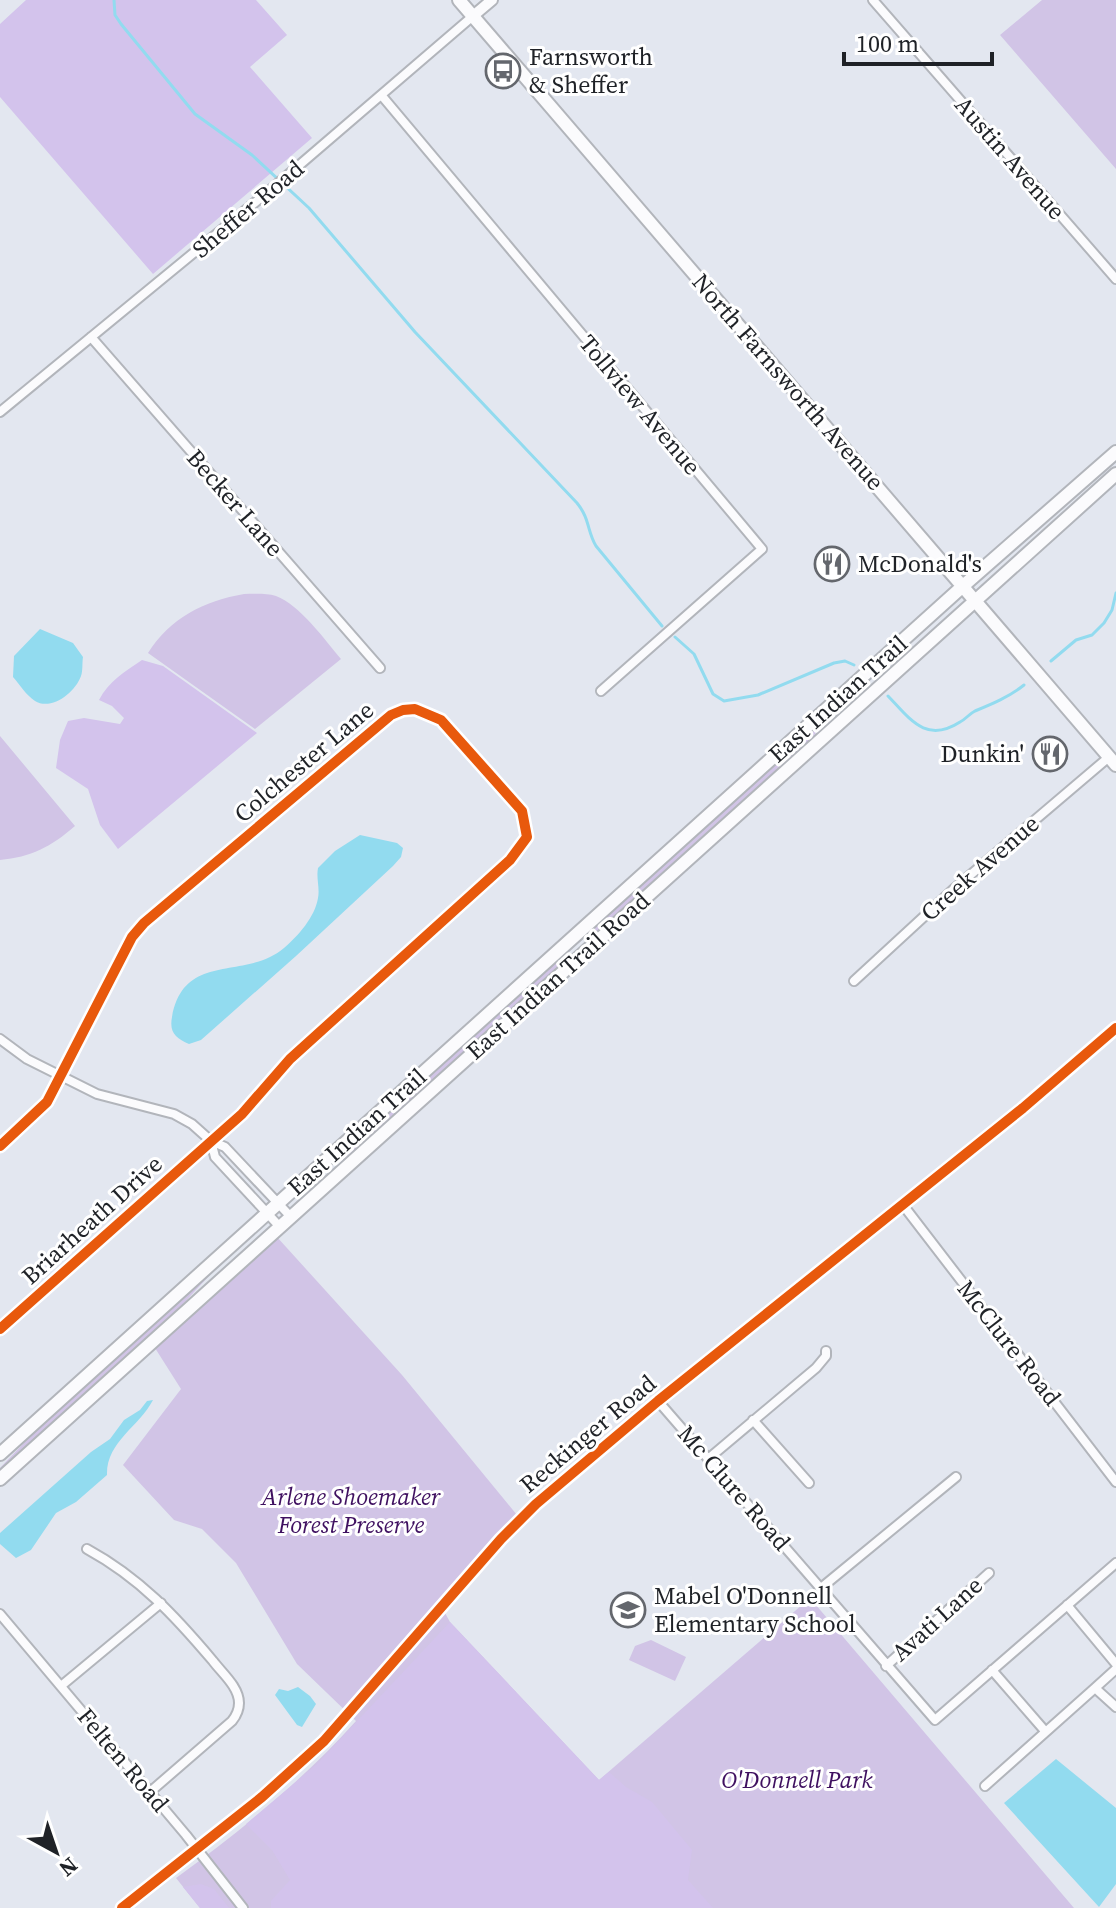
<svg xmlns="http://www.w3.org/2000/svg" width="1116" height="1908" viewBox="0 0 1116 1908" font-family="'Source Serif 4',serif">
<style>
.green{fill:#d1c4e6}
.forest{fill:#d3c3ec}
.water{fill:#92dbef}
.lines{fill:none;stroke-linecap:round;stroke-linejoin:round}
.stream{stroke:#92dbef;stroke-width:3}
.minor-casing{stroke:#b2b5bb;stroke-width:12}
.tertiary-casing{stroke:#b2b5bb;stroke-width:14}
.secondary-casing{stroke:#b2b5bb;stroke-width:16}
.minor{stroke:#fbfbfd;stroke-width:8}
.tertiary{stroke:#fbfbfd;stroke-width:10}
.secondary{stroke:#fbfbfd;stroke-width:12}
.cycleway-casing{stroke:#fff;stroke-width:15}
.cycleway{stroke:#e8590c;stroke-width:10}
.labels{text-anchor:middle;stroke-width:6;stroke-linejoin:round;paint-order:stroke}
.poi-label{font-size:24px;fill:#1f2227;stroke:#fff;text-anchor:start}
.street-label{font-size:24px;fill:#1f2227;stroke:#fff}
.park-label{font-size:24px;font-style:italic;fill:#3f1060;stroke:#fff}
</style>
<rect width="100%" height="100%" fill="#e3e7f0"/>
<path class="green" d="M1042 0H1116V169L1000 35Z
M244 594C254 594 266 593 276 596 300 605 325 640 341 659L255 729 148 653C170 618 204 601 244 594Z
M850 694 808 742 593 937 589 936V931Z
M0 736 75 826C51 847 31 857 0 860Z
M560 958 563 959V964L341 1165 339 1163 387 1113Z
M277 1237 402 1375 517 1515 439 1602 450 1622 599 1780 810 1598 1074 1908H200L176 1878C241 1831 303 1780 356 1721L297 1664 236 1563 202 1529 174 1520 123 1465 181 1389 155 1348Z
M219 1265 170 1318 0 1472V1468L42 1424Z
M651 1640 686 1657 675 1681 629 1660 635 1646Z"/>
<path class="forest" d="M26 0H256L287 35 250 67 312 138 153 274 0 97V24Z
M142 660 163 666 257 733 118 849 100 825 88 789 56 768 60 740 68 721 84 718 120 724 124 718 112 706 99 700C109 681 124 672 142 660Z
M450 1622 599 1780 609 1772 626 1787 652 1802 692 1850 688 1880 713 1908H271V1901L290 1880 272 1850 246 1824 317 1764Z
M201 1884 214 1889 229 1908H200L183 1887Z"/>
<path class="water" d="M40 629 73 643 83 657C82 663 83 671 81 676 75 693 51 711 35 701 26 695 20 685 13 677L14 656Z
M360 835 397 843 403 848 401 857 393 866 296 956 201 1040 189 1044C176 1038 169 1033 172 1017 184 951 245 981 284 948 298 936 315 917 318 898 320 888 316 878 318 868L335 851Z
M153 1400C139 1427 106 1442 107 1475L76 1502 56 1513 31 1550 16 1558 0 1544V1533L91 1452 110 1439 124 1420 140 1410 147 1401Z
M298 1687 310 1696 316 1704 302 1727 297 1725 275 1695 279 1689 288 1691Z
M1056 1759 1116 1808V1884L1099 1907 1004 1803Z"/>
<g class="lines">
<path class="stream" d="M114 0 115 15 121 24 195 114 252 155 309 208 415 332 577 503C590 519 587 531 596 546L662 626
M675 637 694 654 713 694 724 701 758 695 834 663 845 661 854 665
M1051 661 1076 640 1092 635 1104 623 1112 610 1116 593
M888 696C910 719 926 744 960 722 966 719 969 714 975 711 992 704 1009 697 1024 685"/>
<g class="minor-casing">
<path id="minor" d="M873 0 1116 279
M382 96 762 549 601 691
M91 337 380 668
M0 412 275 186 473 16
M854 981 955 888 1109 757
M0 1039 27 1059 97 1094 174 1114 192 1124 211 1141 225 1147 291 1217
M211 1141 215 1157 280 1227
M0 1146 47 1102 132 937 144 923 391 715 403 710 415 709 441 720 522 811 527 837 510 860 290 1059 242 1114 0 1329
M903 1205 1116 1482
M658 1401 935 1720 1116 1563
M753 1420 809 1483
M708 1459 816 1368 826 1356V1351
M87 1549C140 1578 175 1616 213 1661 222 1673 239 1687 239 1703 239 1710 236 1716 232 1721L150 1792
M821 1588 956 1477
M1067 1605 1116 1664
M0 1614 186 1835 243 1908
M886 1666 989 1573
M992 1670 1045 1731
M61 1686 161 1603
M1095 1688 1116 1669
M985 1786 1095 1688 1116 1707
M122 1908 262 1797 324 1741 501 1539 536 1504 658 1401 1023 1108 1116 1028"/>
</g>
<g class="tertiary-casing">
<path id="tertiary" d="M473 16 492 0"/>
</g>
<g class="secondary-casing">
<path id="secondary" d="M459 0 1116 765
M0 1454 963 586 1116 452
M0 1479 1116 474"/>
</g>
<use href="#minor" class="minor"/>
<use href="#tertiary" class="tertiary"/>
<use href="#secondary" class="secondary"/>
<g class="cycleway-casing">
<path id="cycleway" d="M0 1146 47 1102 132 937 144 923 391 715 403 710 415 709 441 720 522 811 527 837 510 860 290 1059 242 1114 0 1329
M122 1908 262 1797 324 1741 501 1539 536 1504 658 1401 1023 1108 1116 1028"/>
</g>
<use href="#cycleway" class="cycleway"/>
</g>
<defs>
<g id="bus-ring" transform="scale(1.8)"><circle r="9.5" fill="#fff" stroke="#64676d" stroke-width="1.5"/><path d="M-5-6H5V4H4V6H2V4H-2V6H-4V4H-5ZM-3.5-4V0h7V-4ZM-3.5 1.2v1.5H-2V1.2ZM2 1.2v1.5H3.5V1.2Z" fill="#64676d"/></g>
<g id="restaurant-ring" transform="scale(1.8)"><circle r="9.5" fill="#fff" stroke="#64676d" stroke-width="1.5"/><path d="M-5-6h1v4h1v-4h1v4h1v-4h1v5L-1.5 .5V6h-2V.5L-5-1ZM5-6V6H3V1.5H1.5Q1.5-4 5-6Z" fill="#64676d"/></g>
<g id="school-ring" transform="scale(1.8)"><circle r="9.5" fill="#fff" stroke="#64676d" stroke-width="1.5"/><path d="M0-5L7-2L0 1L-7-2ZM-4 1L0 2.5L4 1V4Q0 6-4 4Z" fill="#64676d"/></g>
</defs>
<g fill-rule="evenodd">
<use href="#bus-ring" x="503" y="71"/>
<use href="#restaurant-ring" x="832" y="564"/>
<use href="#restaurant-ring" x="1050" y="754"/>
<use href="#school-ring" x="628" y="1610"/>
</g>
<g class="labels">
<g class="poi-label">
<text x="529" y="65">Farnsworth<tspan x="529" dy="28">&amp; Sheffer</tspan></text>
<text x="858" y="572">McDonald's</text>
<text x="1024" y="762" text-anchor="end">Dunkin'</text>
<text x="654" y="1604">Mabel O'Donnell<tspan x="654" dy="28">Elementary School</tspan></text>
</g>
<g class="street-label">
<text transform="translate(1010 158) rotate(49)" y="8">Austin Avenue</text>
<text transform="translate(248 209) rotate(-40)" y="8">Sheffer Road</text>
<text transform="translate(788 382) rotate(49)" y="8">North Farnsworth Avenue</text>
<text transform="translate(640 405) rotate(50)" y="8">Tollview Avenue</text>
<text transform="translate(235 503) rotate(49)" y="8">Becker Lane</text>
<text transform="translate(838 699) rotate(-42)" y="8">East Indian Trail</text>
<text transform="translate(304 762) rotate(-40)" y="8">Colchester Lane</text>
<text transform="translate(980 868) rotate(-41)" y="8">Creek Avenue</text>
<text transform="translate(558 976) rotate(-42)" y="8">East Indian Trail Road</text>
<text transform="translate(357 1132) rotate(-42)" y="8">East Indian Trail</text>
<text transform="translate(92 1220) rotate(-42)" y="8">Briarheath Drive</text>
<text transform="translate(1009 1343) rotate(52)" y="8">McClure Road</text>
<text transform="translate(588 1434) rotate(-40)" y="8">Reckinger Road</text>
<text transform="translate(734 1488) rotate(49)" y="8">Mc Clure Road</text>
<text transform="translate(937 1619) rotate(-42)" y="8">Avati Lane</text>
<text transform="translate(123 1760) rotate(50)" y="8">Felten Road</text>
</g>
<g class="park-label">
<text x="351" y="1505">Arlene Shoemaker<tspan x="351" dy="28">Forest Preserve</tspan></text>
<text x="797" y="1788">O'Donnell Park</text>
</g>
</g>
<g transform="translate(56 1852) rotate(140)" stroke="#ffffff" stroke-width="6" paint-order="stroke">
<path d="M0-6L14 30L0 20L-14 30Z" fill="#1f2227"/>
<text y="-12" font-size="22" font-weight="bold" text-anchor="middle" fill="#1f2227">N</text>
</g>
<path d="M844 52v12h148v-12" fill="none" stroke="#1f2227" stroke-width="4"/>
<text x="856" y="52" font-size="24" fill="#1f2227" stroke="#ffffff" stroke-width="6" paint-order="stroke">100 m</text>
</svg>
